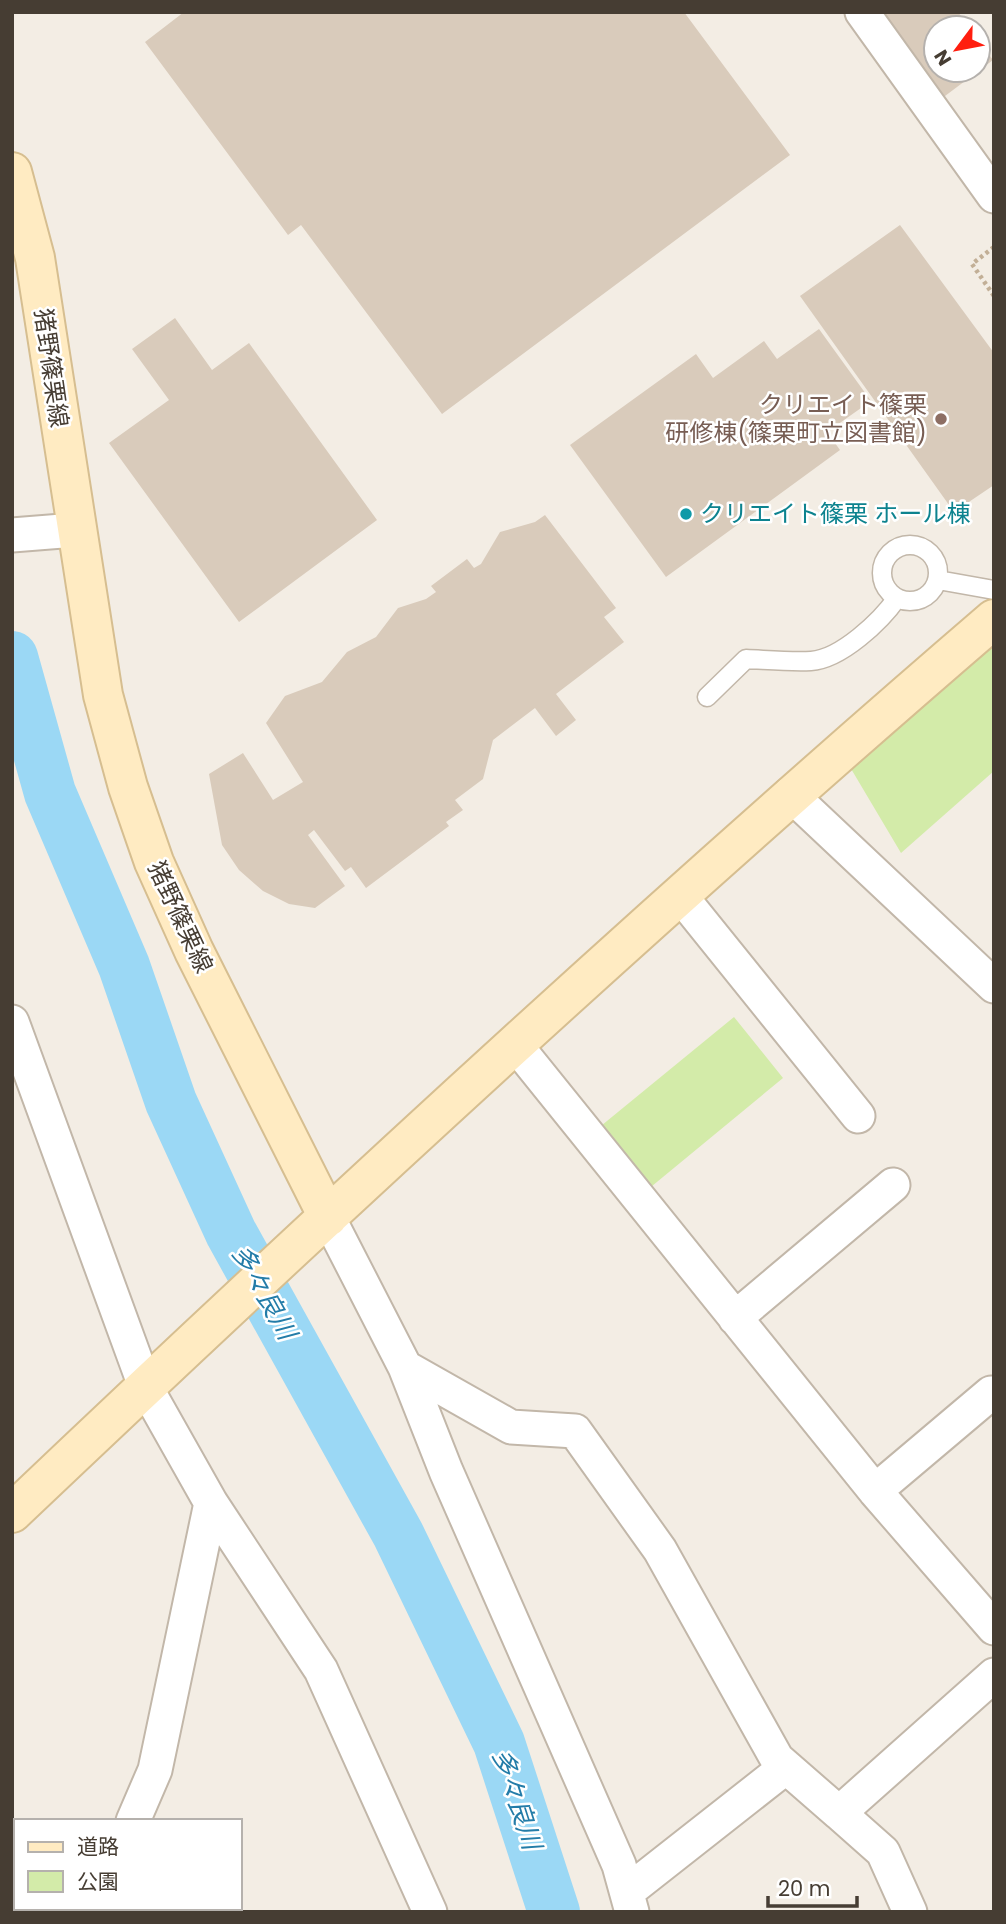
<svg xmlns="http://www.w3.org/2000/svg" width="1006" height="1924" viewBox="0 0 1006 1924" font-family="Poppins,'Noto Sans JP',sans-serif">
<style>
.green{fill:#d3eba9}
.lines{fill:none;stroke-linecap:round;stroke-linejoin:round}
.river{stroke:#9bd8f5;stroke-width:52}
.building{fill:#d9cbbb}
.lane-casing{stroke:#c2b7a9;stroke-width:21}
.street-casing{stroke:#c2b7a9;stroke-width:37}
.secondary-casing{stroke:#d6be90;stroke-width:42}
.path{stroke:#c2af96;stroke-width:4.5;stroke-dasharray:3.5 3.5;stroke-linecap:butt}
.lane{stroke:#fff;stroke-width:18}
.street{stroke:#fff;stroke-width:33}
.secondary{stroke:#ffebc2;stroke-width:38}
.education-dot{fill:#8d6e63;stroke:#fff;stroke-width:2.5}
.culture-dot{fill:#0f9aa8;stroke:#fff;stroke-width:2.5}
.labels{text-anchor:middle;stroke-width:5;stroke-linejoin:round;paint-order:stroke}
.street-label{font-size:24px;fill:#463d33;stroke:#fff}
.education-label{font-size:24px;fill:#785e54;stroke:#fff;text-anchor:end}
.culture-label{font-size:24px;fill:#0d838f;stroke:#fff;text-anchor:start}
.water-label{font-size:26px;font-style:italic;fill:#237ca8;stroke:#fff}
</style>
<rect width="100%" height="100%" fill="#f3ede4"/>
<path class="green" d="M994 631V771L901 853 847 762Z
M734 1017 783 1078 646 1191 596 1130Z"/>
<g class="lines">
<path class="river" d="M12 657 50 793 124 966 171 1102 231 1233 398 1534 499 1743 554 1912"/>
</g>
<path class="building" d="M184 12H684L790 155 442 414 301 225 288 235 145 42Z
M878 12H958L970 28H936V70H978V40L993 60 941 99Z
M900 225 994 353V485L954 512 800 296Z
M175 318 212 370 249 343 377 520 239 622 109 443 169 400 132 349Z
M819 329 871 401 827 432 840 450 666 577 570 445 696 354 713 378 764 341 777 359Z
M545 515 616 608 604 617 624 642 556 694 576 720 556 736 535 708 493 740 483 779 455 800 463 810 446 822 449 826 366 888 351 867 345 871 314 830 308 835 345 886 315 908 289 904 263 891 239 870 222 845 209 774 243 753 273 800 303 782 266 723 285 696 322 682 347 652 376 637 398 608 426 599 436 592 431 586 467 559 474 568 481 564 500 532 535 522Z"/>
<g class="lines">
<g class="lane-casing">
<path id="lane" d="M882 573a28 28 0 1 1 56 0a28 28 0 1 1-56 0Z
M938 580 994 590
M707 697 746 659C768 660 790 662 811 661 841 659 881 621 897 598"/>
</g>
<g class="street-casing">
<path id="street" d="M862 12 994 196
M12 535 75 530
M790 794 994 986
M679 894 858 1116
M12 1022 145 1386 211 1503 321 1670 430 1912
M514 1043 875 1491 994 1628
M328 1217 405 1367 446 1471 619 1865 632 1912
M735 1318 893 1185
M405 1367 511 1427 575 1431 660 1550 777 1759 839 1813 994 1675
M875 1491 991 1393
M839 1813 883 1852 910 1912
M133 1821 155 1770 211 1503
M12 1837 16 1841
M627 1892 786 1767
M80 1908 83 1912"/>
</g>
<g class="secondary-casing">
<path id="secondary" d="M12 172 35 258 103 695 128 787 154 862 194 951 328 1217
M12 1513C333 1208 658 908 994 619"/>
</g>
<path class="path" d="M994 247 972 264 994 296"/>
<use href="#lane" class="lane"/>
<use href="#street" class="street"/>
<use href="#secondary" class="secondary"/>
</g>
<circle class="education-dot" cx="941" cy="419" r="7"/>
<circle class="culture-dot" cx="686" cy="514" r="7"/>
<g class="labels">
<g class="street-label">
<text transform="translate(51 368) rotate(82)" y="8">猪野篠栗線</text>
<text transform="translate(180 917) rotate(65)" y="8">猪野篠栗線</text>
</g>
<g class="education-label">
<text x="927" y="413">クリエイト篠栗<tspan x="927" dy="28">研修棟(篠栗町立図書館)</tspan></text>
</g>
<g class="culture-label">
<text x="700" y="522">クリエイト篠栗 ホール棟</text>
</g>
<g class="water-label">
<text transform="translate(264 1292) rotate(61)" y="9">多々良川</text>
<text transform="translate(517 1799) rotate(72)" y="9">多々良川</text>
</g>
</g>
<rect width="1006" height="1924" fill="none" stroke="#463d33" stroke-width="28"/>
<rect x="14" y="1819" width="228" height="91" fill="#ffffff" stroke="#b5b1ad" stroke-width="2"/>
<rect x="28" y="1842" width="35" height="10" fill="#ffebc2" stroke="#b5b1ad" stroke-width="2"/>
<text x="77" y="1854" font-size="21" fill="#463d33">道路</text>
<rect x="28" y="1871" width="35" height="21" fill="#d3eba9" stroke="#b5b1ad" stroke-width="2"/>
<text x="77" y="1889" font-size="21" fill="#463d33">公園</text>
<g transform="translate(957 49) rotate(238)"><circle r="33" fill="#ffffff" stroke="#b5b1ad" stroke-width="2"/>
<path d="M0-5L12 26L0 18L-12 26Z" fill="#ff1e0f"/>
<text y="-10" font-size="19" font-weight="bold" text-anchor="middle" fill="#463d33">N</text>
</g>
<path d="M768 1896v10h89v-10" fill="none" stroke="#463d33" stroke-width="3.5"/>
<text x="778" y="1896" font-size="21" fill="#463d33" stroke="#ffffff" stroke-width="5" paint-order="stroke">20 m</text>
</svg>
